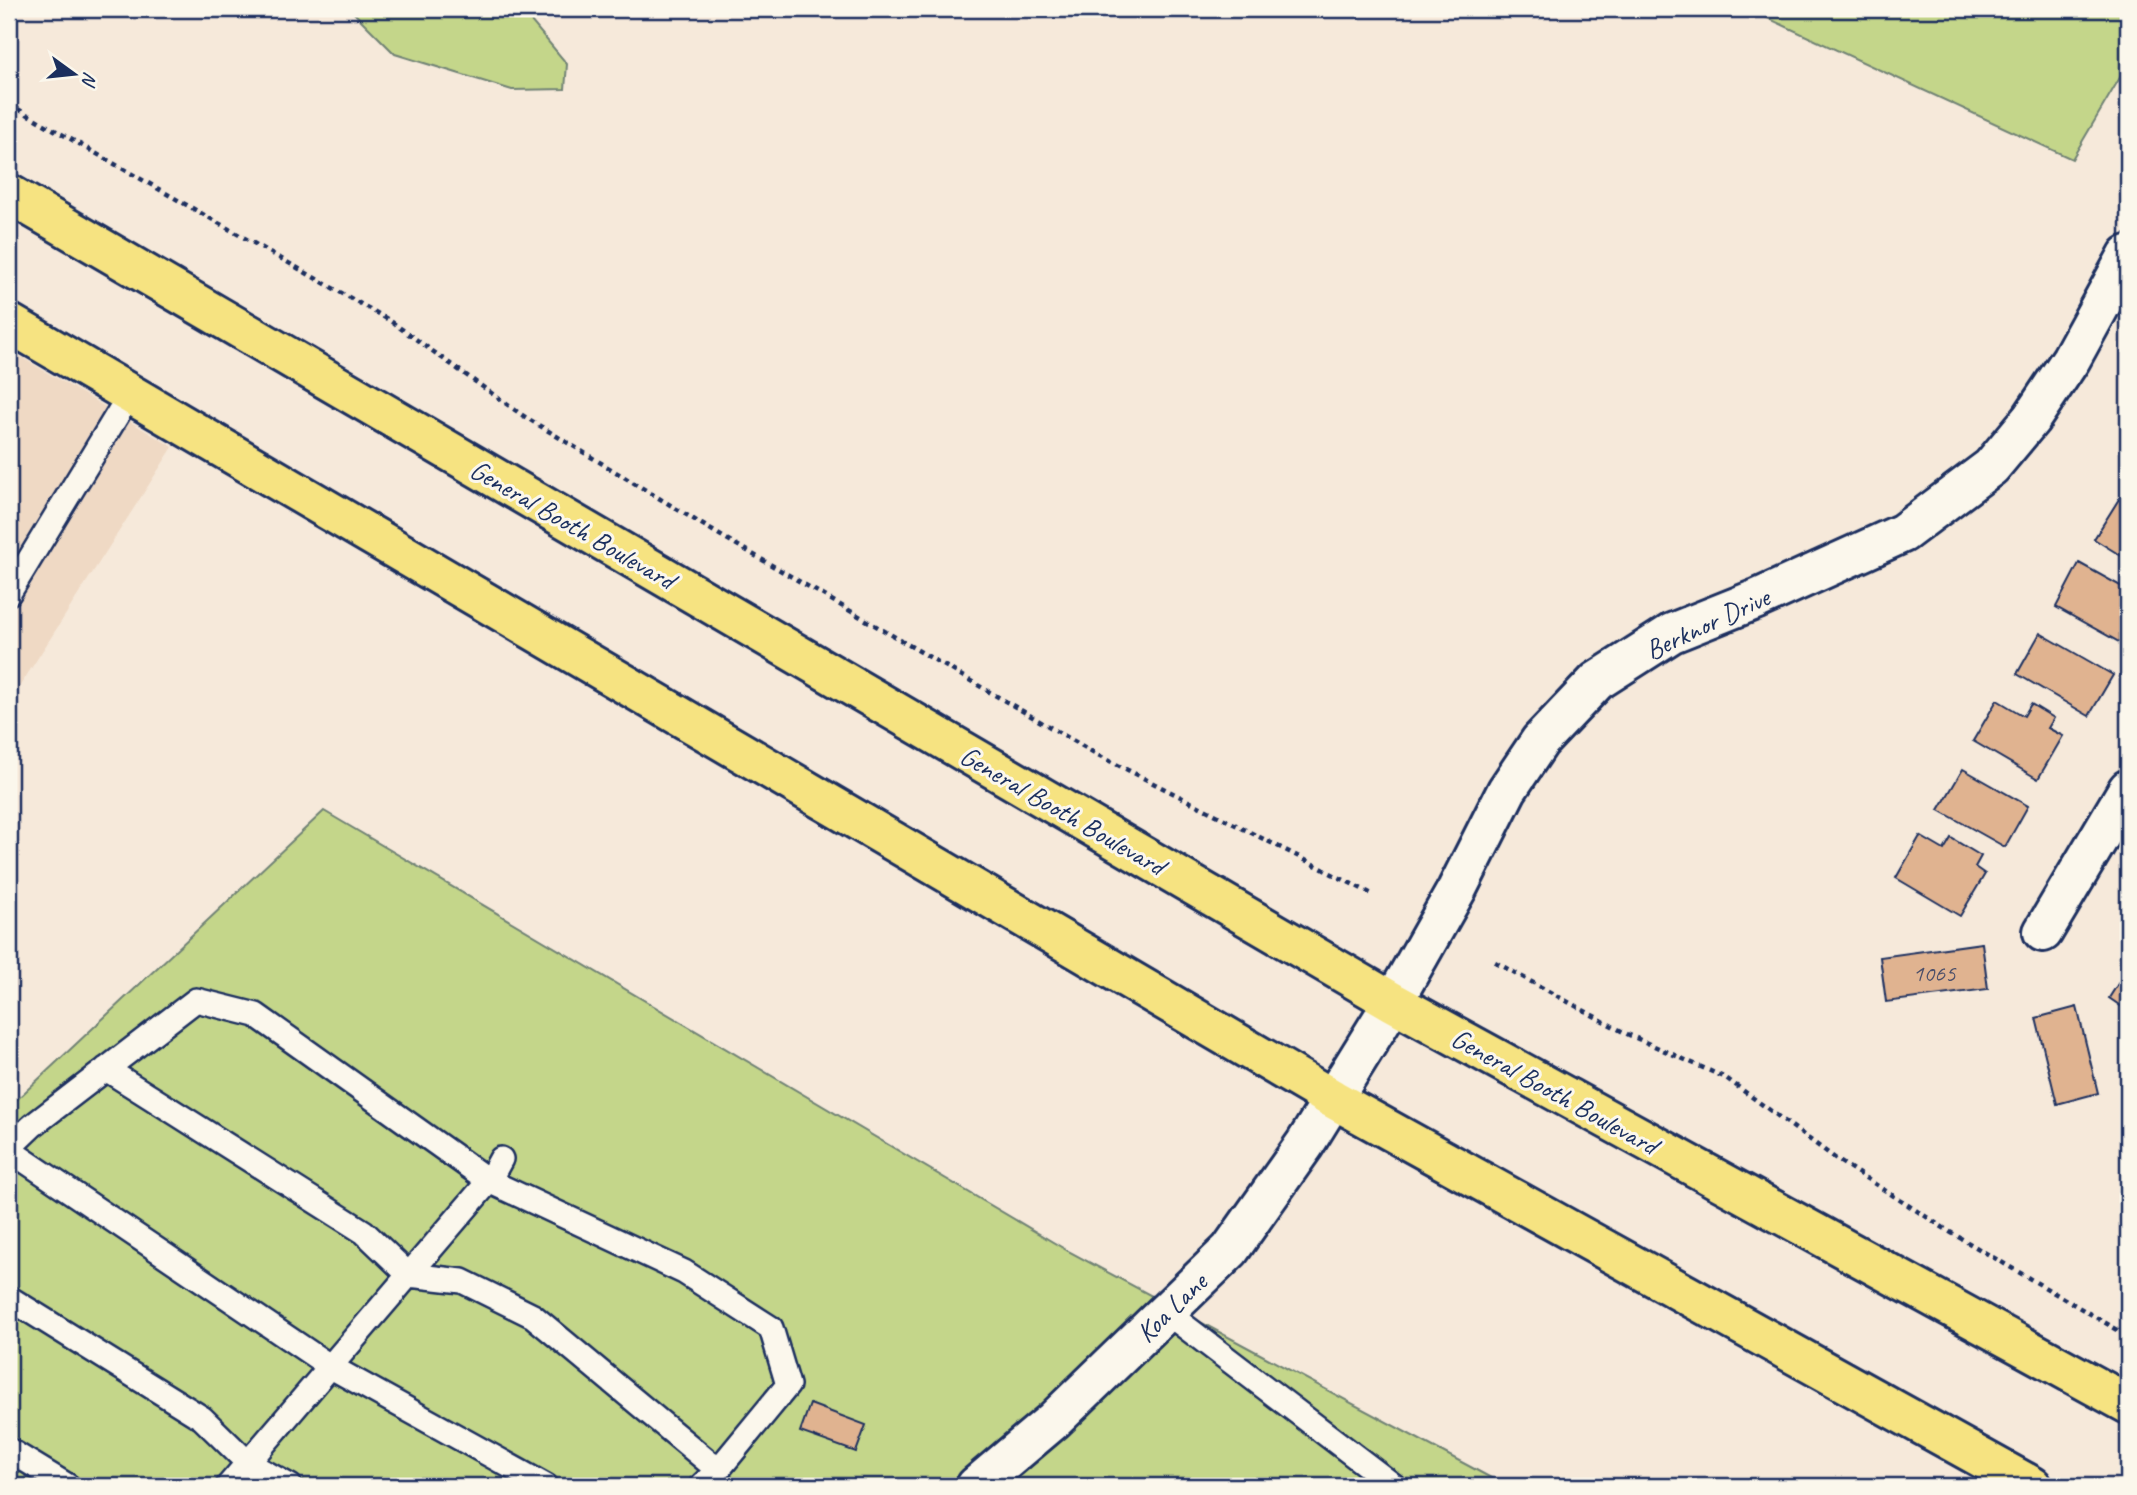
<svg xmlns="http://www.w3.org/2000/svg" width="2137" height="1495" viewBox="0 0 2137 1495" font-family="Caveat,sans-serif">
<style>
.built{fill:#efd9c4}
.green{fill:#c4d68a;stroke:#708274;stroke-width:2}
.building{fill:#e0b390;stroke:#1b2f5e;stroke-width:2}
.lines{fill:none;stroke-linecap:round;stroke-linejoin:round}
.lane-casing{stroke:#1b2f5e;stroke-width:28}
.street-casing{stroke:#1b2f5e;stroke-width:44}
.highway-casing{stroke:#1b2f5e;stroke-width:44}
.path{stroke:#1b2f5e;stroke-width:4.5;stroke-dasharray:5 5;stroke-linecap:butt}
.lane{stroke:#fbf7ec;stroke-width:23}
.street{stroke:#fbf7ec;stroke-width:38}
.highway{stroke:#f6e381;stroke-width:38}
.labels{text-anchor:middle;stroke-width:6;stroke-linejoin:round;paint-order:stroke}
.number-label{font-size:24px;fill:#4c506a}
.street-label{font-size:28px;fill:#1b2f5e;stroke:#fbf7ec}
</style>
<rect width="100%" height="100%" fill="#f6e9da"/>
<filter id="ink" filterUnits="userSpaceOnUse"><feTurbulence type="fractalNoise" baseFrequency=".0143" numOctaves="2"/><feDisplacementMap in="SourceGraphic" scale="14" xChannelSelector="R" yChannelSelector="G"/><feConvolveMatrix kernelMatrix="1 2 1 2 8 2 1 2 1" color-interpolation-filters="sRGB"/></filter>
<g filter="url(#ink)">
<path class="built" d="M9 350 173 447 9 703Z"/>
<path class="green" d="M350 9H521L567 64 565 89 512 90 395 54Z
M1748 9H2128V64L2072 159Z
M324 811 1068 1251 1506 1486H9V1107Z"/>
<path class="building" d="M2119 499 2128 505V560L2094 539Z
M2079 563 2128 590V629L2121 643 2056 607Z
M2040 633 2113 675 2089 716 2017 674Z
M1997 700 2024 716 2031 704 2054 718 2048 728 2063 736 2038 779 1973 741Z
M1963 769 2028 806 2005 847 1939 810Z
M1920 836 1944 850 1951 838 1981 856 1975 867 1985 874 1960 916 1896 878Z
M1982 943 1988 989 1886 1002 1880 957Z
M2128 968V1011L2109 998Z
M2077 1007 2098 1093 2057 1104 2036 1018Z
M810 1404 866 1425 856 1452 800 1432Z"/>
<g class="lines">
<g class="lane-casing">
<path id="lane" d="M9 593 130 394
M106 1069 364 1232 409 1275 462 1281 533 1316 718 1470
M9 1148 32 1126 196 1000 256 1015 489 1181 684 1272 771 1328 788 1385 718 1470 701 1486
M9 1150 331 1367 546 1486
M9 1298 202 1418 248 1463 290 1486
M1166 1312 1394 1486
M9 1450 68 1486
M228 1486 489 1181 501 1159"/>
</g>
<g class="street-casing">
<path id="street" d="M2043 932 2128 789
M976 1486 1054 1420 1230 1250 1305 1144 1393 1002 1457 889 1507 790 1540 741 1597 681 1672 633 1757 599 1903 533 1991 467 2031 419 2071 359 2128 255"/>
</g>
<g class="highway-casing">
<path id="highway" d="M9 194 1393 1002 2128 1404
M9 323 1333 1099 2032 1486"/>
</g>
<path class="path" d="M9 104 389 320 522 415 718 534 1098 755 1372 894
M1495 962 1627 1034 1726 1078 1839 1161 1950 1232 2128 1336"/>
<use href="#lane" class="lane"/>
<use href="#street" class="street"/>
<use href="#highway" class="highway"/>
</g>
</g>
<g class="labels">
<g class="number-label">
<text x="1934" y="981">1065</text>
</g>
<g class="street-label">
<text transform="translate(573 524) rotate(30)" y="10">General Booth Boulevard</text>
<text transform="translate(1707 623) rotate(-25)" y="10">Berknor Drive</text>
<text transform="translate(1063 810) rotate(30)" y="10">General Booth Boulevard</text>
<text transform="translate(1555 1091) rotate(29)" y="10">General Booth Boulevard</text>
<text transform="translate(1171 1307) rotate(-44)" y="10">Koa Lane</text>
</g>
</g>
<rect width="2137" height="1495" fill="none" stroke="#fbf7ec" stroke-width="35"/>
<rect x="18" y="18" width="2102" height="1460" fill="none" stroke="#1b2f5e" stroke-width="2.5" filter="url(#ink)"/>
<g transform="translate(74 74) rotate(105)" stroke="#fbf7ec" stroke-width="5" paint-order="stroke">
<path d="M0-5L12 26L0 18L-12 26Z" fill="#1b2f5e"/>
<text y="-10" font-size="19" font-weight="bold" text-anchor="middle" fill="#1b2f5e">N</text>
</g>
</svg>
